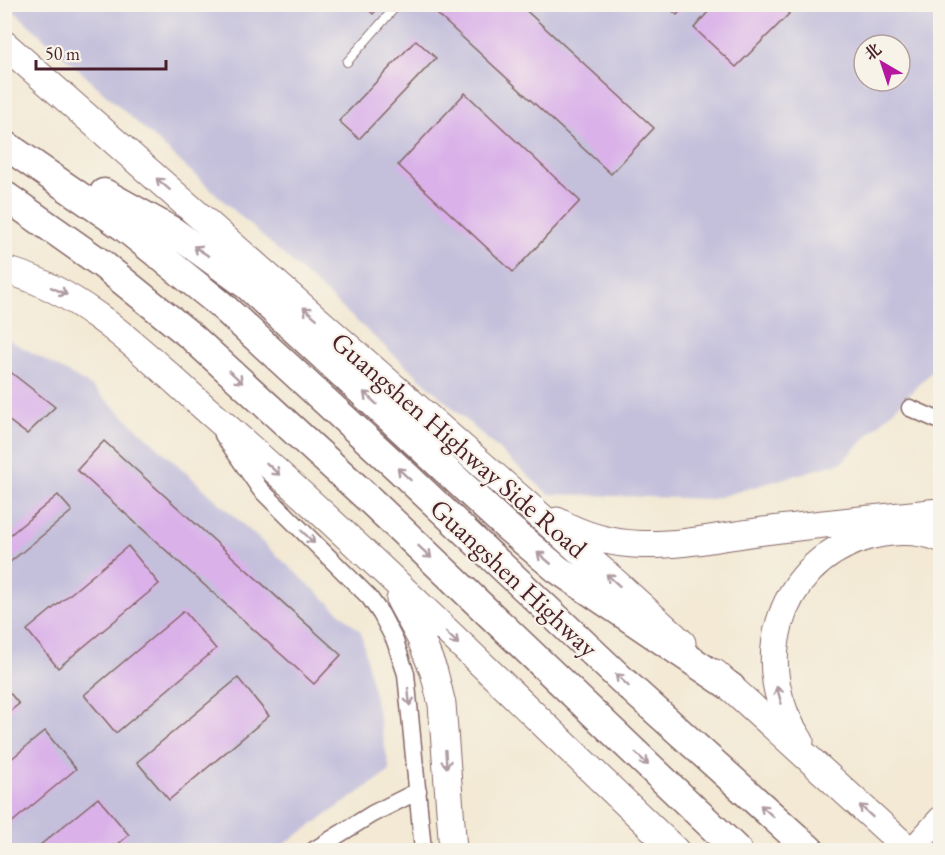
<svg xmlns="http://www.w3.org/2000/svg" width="945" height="855" viewBox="0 0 945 855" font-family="'EB Garamond','Noto Serif SC',serif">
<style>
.industrial{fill:#c4c0db;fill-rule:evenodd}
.building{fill:#dab2e9}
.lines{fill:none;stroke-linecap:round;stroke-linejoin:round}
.service-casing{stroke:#856666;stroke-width:10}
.minor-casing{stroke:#856666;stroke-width:19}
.secondary-casing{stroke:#856666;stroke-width:26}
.primary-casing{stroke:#856666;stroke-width:29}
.trunk-casing{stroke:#856666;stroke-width:31}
.service{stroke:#fff;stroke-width:8}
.minor{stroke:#fff;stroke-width:16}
.secondary{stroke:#fff;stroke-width:24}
.primary{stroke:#fff;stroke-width:27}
.trunk{stroke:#fff;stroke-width:28}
.oneway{stroke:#ae9aa0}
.labels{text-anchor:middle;stroke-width:4.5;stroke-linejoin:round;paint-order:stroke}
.street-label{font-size:27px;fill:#4a1f2b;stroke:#f7f3e8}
</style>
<rect width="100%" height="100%" fill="#f7f3e8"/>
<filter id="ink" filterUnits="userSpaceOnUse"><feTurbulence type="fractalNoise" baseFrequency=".0167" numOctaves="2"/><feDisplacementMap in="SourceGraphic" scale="12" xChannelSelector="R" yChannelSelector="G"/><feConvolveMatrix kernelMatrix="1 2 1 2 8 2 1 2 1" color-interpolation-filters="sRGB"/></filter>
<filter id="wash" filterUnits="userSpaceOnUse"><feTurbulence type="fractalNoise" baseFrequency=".008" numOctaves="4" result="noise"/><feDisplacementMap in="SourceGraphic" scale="24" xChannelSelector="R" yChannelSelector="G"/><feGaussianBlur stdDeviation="1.35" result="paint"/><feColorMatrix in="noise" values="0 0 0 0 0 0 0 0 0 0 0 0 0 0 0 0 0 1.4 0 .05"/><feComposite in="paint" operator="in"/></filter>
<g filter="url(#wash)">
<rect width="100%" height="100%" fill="#f3e9d4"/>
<path class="industrial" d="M7 5H940V363L842 462 712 499 548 494ZM864 45H900V81H864Z
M4 337 91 386 361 632 390 771 276 850H5Z"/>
<g id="blocks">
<path class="building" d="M362 4H382L373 14Z
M445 4H519L654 128 611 174 437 14Z
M665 4H687L677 15Z
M715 4H780L789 14 736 67 694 28Z
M416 40 436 58 359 139 339 121Z
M465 93 580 201 513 272 398 165Z
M4 367 55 407 27 434 4 417Z
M104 441 341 655 314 684 77 470Z
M58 495 72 511 4 567V540Z
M128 546 159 584 58 668 27 630Z
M184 611 216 649 116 733 84 695Z
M238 678 269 716 169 800 137 762Z
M4 686 19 704 4 716Z
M45 731 76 769 4 829V765Z
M98 798 129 835 111 850H34Z"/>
</g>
</g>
<g filter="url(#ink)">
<use href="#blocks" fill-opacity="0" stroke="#856666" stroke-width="1.5"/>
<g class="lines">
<g class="service-casing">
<path id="service" d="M347 62 398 4"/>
</g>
<g class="minor-casing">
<path id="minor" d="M910 408 940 421
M223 435 260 489 369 597 381 614 395 641 406 674 423 850
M314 850 372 814 418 791"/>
</g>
<g class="secondary-casing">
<path id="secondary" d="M912 850 940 819"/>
</g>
<g class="primary-casing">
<path id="primary" d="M4 44 605 573 682 643
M4 270C84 289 153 363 214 416 373 555 522 705 675 850
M557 521C628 562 696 539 772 530 828 523 884 518 940 512
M400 600 420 637 434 672 442 704 453 850
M715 673 909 850
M800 741C749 668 776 566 863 538 888 530 916 529 940 538"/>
</g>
<g class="trunk-casing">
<path id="trunk" d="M4 144 124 227 220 304 399 469 622 680 810 850
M104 193 174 232 248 286 506 526 557 569 731 687
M4 195 102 264 192 337 371 501 737 850"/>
</g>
<use href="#service" class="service"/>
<use href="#minor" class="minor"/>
<use href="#secondary" class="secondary"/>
<use href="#primary" class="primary"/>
<use href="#trunk" class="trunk"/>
</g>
<defs><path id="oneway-shaft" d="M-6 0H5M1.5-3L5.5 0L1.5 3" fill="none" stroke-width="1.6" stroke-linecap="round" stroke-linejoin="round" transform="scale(1.5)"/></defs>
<g class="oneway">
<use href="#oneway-shaft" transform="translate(163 184) rotate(-139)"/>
<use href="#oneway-shaft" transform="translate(201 251) rotate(-146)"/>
<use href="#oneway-shaft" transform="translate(59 291) rotate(25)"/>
<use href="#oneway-shaft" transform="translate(310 313) rotate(-139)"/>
<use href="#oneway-shaft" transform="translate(236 377) rotate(43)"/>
<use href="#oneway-shaft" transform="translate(370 398) rotate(-137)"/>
<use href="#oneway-shaft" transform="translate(273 469) rotate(43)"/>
<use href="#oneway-shaft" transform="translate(404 474) rotate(-137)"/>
<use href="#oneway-shaft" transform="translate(308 537) rotate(44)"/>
<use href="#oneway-shaft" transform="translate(425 552) rotate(43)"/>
<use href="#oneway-shaft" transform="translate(544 558) rotate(-140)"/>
<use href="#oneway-shaft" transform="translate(613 580) rotate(-138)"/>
<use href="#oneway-shaft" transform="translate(452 638) rotate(44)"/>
<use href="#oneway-shaft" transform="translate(622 680) rotate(-137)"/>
<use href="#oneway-shaft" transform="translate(779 695) rotate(-106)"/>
<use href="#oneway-shaft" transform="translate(409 697) rotate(84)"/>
<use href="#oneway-shaft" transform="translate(446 759) rotate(86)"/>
<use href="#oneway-shaft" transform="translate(642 759) rotate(44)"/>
<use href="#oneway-shaft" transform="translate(767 811) rotate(-138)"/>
<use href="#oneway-shaft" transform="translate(866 811) rotate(-137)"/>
</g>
</g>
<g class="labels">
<g class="street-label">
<text transform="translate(459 445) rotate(41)" y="9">Guangshen Highway Side Road</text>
<text transform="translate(514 578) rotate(43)" y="9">Guangshen Highway</text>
</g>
</g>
<rect width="945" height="855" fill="none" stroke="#f7f3e8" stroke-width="24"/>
<g transform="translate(882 63) rotate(321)"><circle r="28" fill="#f7f3e8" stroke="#b29e9c" stroke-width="1.5"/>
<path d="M0-4.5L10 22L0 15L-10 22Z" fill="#b5179e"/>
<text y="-9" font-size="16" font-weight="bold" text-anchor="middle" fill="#4a1f2b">北</text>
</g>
<path d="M36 60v9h130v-9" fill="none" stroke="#4a1f2b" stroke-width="3"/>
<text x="45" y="60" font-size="18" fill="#4a1f2b" stroke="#f7f3e8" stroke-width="4.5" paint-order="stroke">50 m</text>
</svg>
